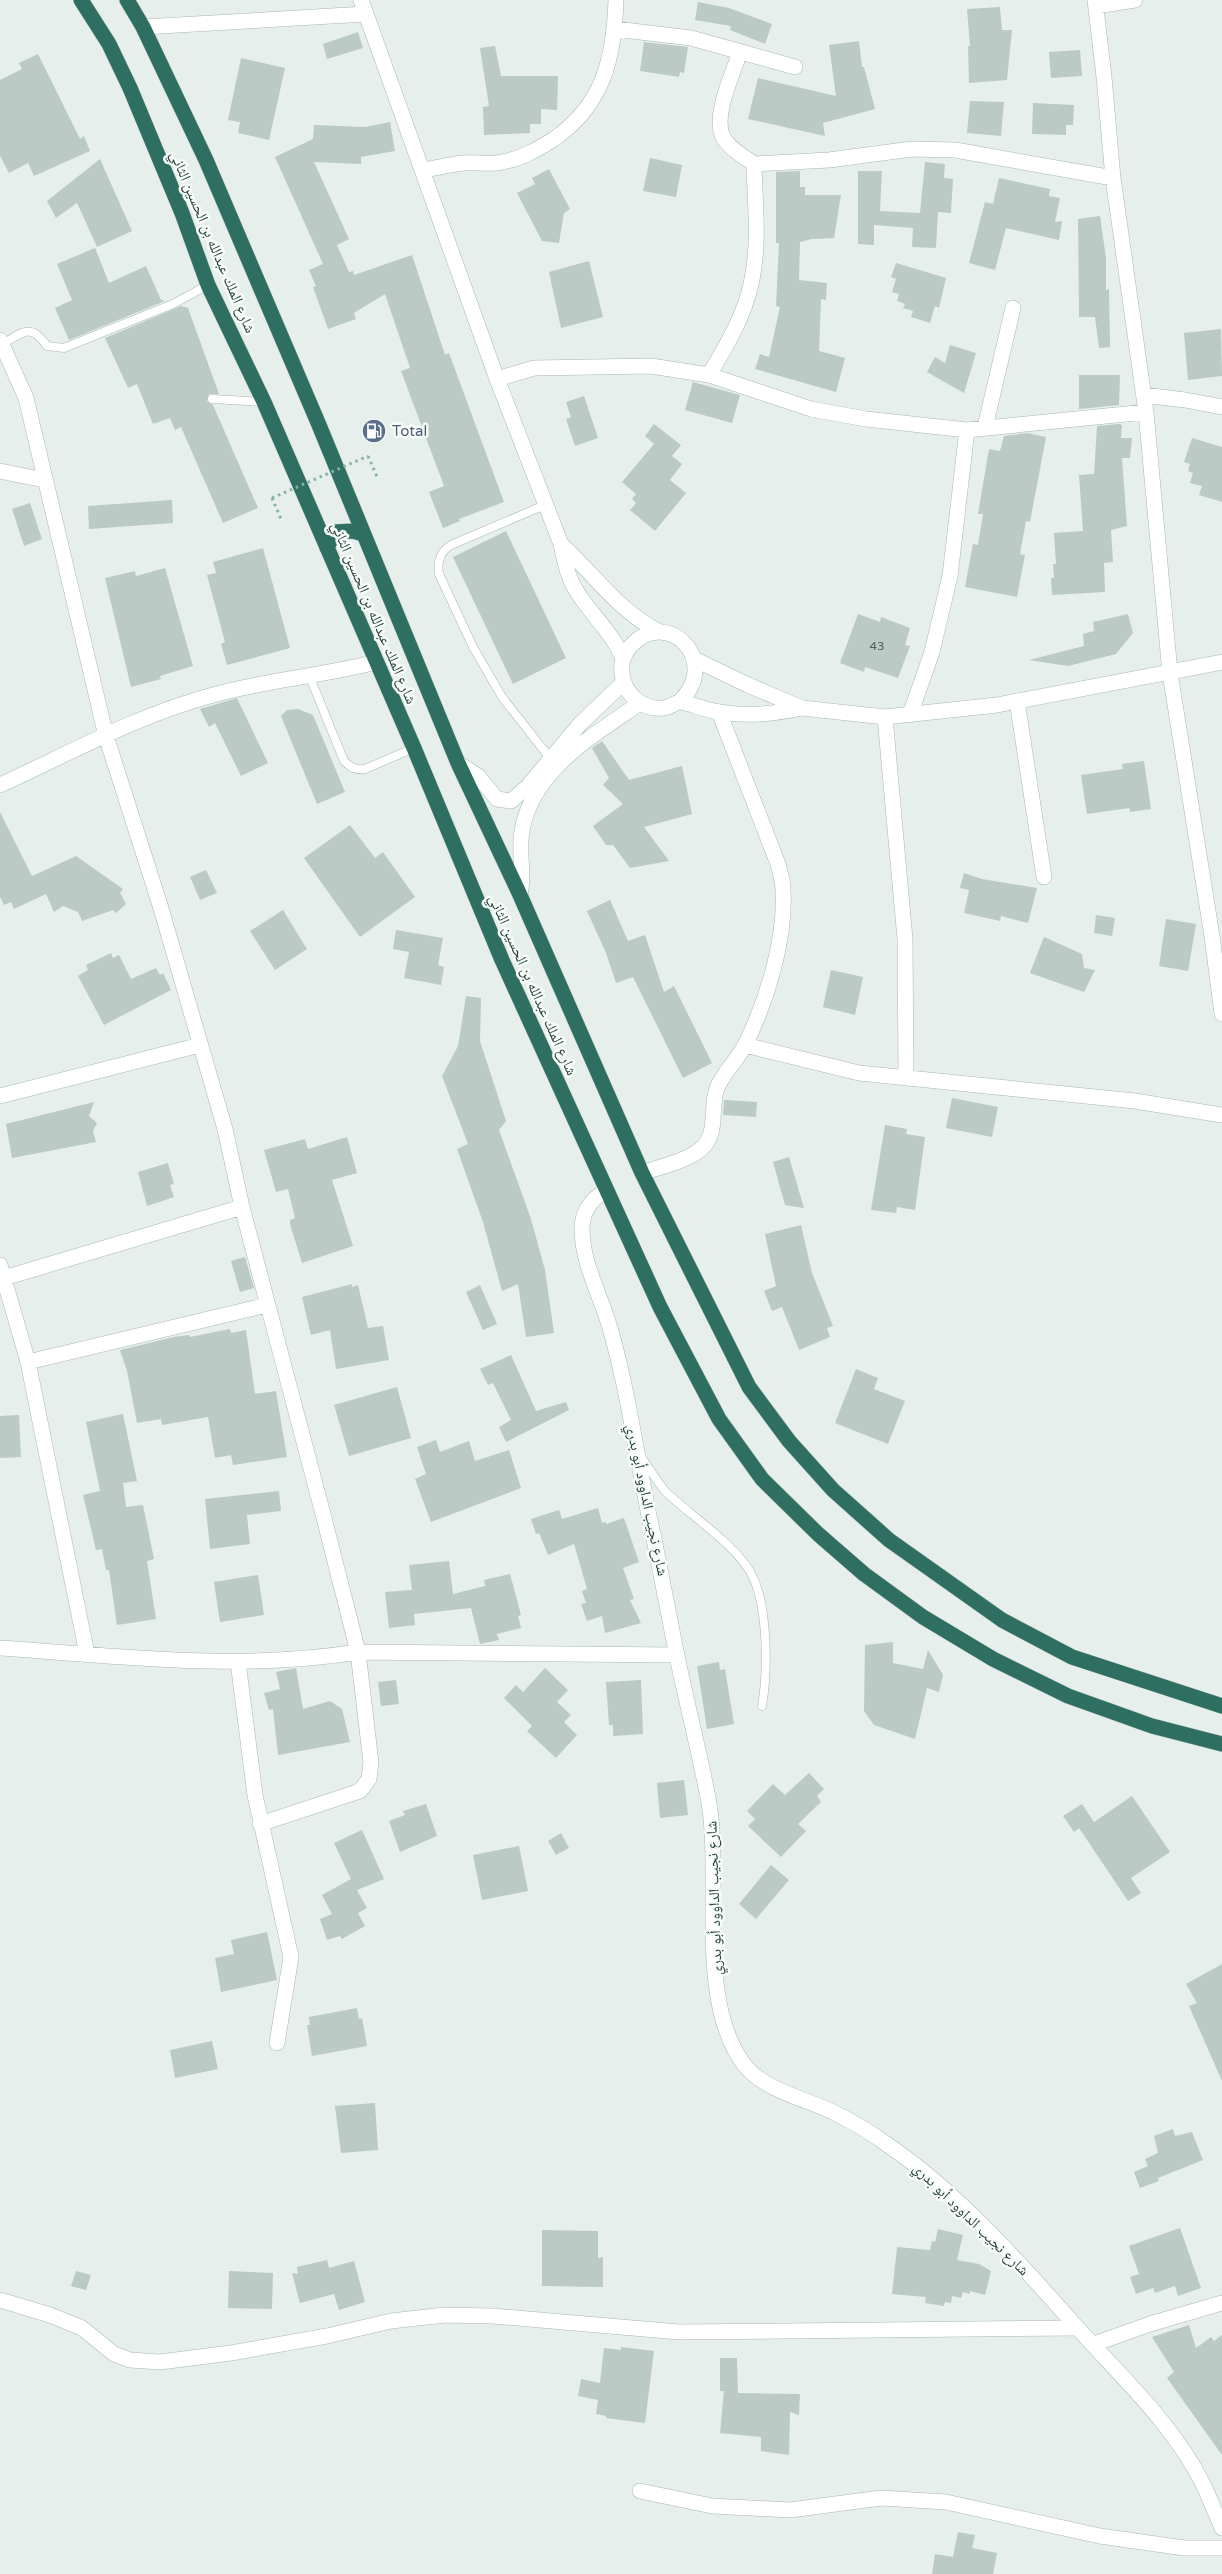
<svg xmlns="http://www.w3.org/2000/svg" width="1222" height="2574" viewBox="0 0 1222 2574" font-family="'Varela Round','Noto Naskh Arabic',sans-serif">
<style>
.building{fill:#bbcac4}
.lines{fill:none;stroke-linecap:round;stroke-linejoin:round}
.lane-casing{stroke:#a8b8b2;stroke-width:9}
.street-casing{stroke:#a8b8b2;stroke-width:16}
.secondary-casing{stroke:#a4bbb3;stroke-width:16}
.highway-casing{stroke:#c2cac8;stroke-width:16}
.path{stroke:#86b3a5;stroke-width:3;stroke-dasharray:2.5 4;stroke-linecap:butt}
.lane{stroke:#fff;stroke-width:8}
.street{stroke:#fff;stroke-width:15}
.secondary{stroke:#fff;stroke-width:15}
.highway{stroke:#2f6f62;stroke-width:15}
.path-bridge{stroke:#86b3a5;stroke-width:3;stroke-dasharray:2.5 4;stroke-linecap:butt}
.labels{text-anchor:middle;stroke-width:5;stroke-linejoin:round;paint-order:stroke}
.number-label{font-size:12px;fill:#4a645c}
.street-label{font-size:15px;fill:#24423a;stroke:#f7fbf9}
.service-label{font-size:15px;fill:#4e5e75;stroke:#f7fbf9;text-anchor:start}
</style>
<rect width="100%" height="100%" fill="#e6efeb"/>
<path class="building" d="M698 2 729 8 772 24 765 44 730 30 731 26 695 20Z
M1000 7 1002 30H1012L1007 80 969 83 968 46H970L967 9Z
M358 32 363 48 327 59 323 44Z
M859 41 862 67H864L875 109 823 123 825 136 748 119 758 78 836 96 829 45Z
M644 42 688 47 684 73 680 72 679 77 640 71Z
M495 46 501 76H558L557 110 541 109V124H530V133L484 135 483 107 489 106 480 48Z
M1080 50 1082 76 1051 78 1049 52Z
M38 54 80 139 84 136 90 151 34 176 28 163 9 173 0 156V80L22 69 19 63Z
M241 58 285 68 269 140 238 133 240 122 228 120Z
M970 101 1004 102 1001 136 967 133Z
M1033 103 1074 105 1073 125H1066V135L1032 134Z
M390 122 395 151 361 157V164L314 162 349 239 337 245 349 272 353 271 354 275 412 255 445 355 449 353 504 502 459 519 460 521 443 528 429 492 444 486 401 371 410 368 385 294 354 313 356 319 328 329 313 287 316 286 309 270 323 264 275 157 313 139 314 125 365 127Z
M650 158 682 165 676 197 643 191Z
M100 159 132 231 97 247 77 203 56 218 47 201Z
M925 162 945 164 944 178 953 179 951 213 938 212 936 248 912 247 913 228 874 225V245L858 244V171H882L880 211 920 213Z
M549 169 570 209 564 213 559 243 542 241 517 193 535 184 532 178Z
M800 171V187H805V195H841L834 238 812 239 800 242 799 280 827 283 826 300 821 299 819 351 845 358 836 392 755 369 760 354 769 357 780 307 776 306 779 243H776V172Z
M999 178 1050 189 1049 196 1060 198 1055 222 1062 221 1059 240 1006 228 995 270 969 263 985 202 993 204Z
M1100 216 1106 258V290L1109 289 1110 347 1099 348 1095 317H1079L1078 219Z
M95 248 109 283 146 266 161 300 165 301 69 340 55 308 72 300 57 264Z
M589 261 603 317 561 328 549 272Z
M896 263 946 278 939 308 935 306 930 323 911 317 913 311 903 308 905 304 897 301 899 294 892 292 896 279 891 277Z
M181 306 188 308 219 394H209L207 401 213 405 258 508 223 523 181 427 175 430 170 418 153 424 137 384 128 388 105 338Z
M1221 329 1222 376 1188 380 1184 333Z
M950 345 976 353 964 393 927 372 935 357 945 363Z
M1079 375H1120L1119 405 1079 409Z
M693 382 740 395 732 423 685 410Z
M584 396 598 438 575 446 566 419 571 417 566 402Z
M654 424 681 445 672 456 682 464 670 480 686 493 655 531 630 510 636 503 632 499 636 494 622 482 654 444 645 436Z
M1119 424 1122 425 1121 438H1132L1130 458H1122L1127 526 1111 530 1113 562 1104 563 1105 592 1052 595 1051 578H1054L1053 564H1056L1054 533 1083 531 1079 475 1094 474 1097 426Z
M1027 433 1046 437 1030 522 1026 521 1020 554 1025 555 1017 597 965 587 973 544 978 545 983 514H978L989 449 1000 451 1004 436Z
M1192 438 1222 447V502L1199 495 1202 486 1190 483 1193 473 1188 471 1190 464 1184 462Z
M172 500 173 523 89 529 88 506Z
M30 503 42 539 24 546 12 509Z
M506 531 566 658 513 684 453 557Z
M263 548 290 648 227 665 221 644 225 642 207 575 216 573 213 562Z
M165 568 193 666 160 676 161 679 131 687 105 578 135 571 136 576Z
M858 614 880 622 881 617 910 628 905 645 910 646 898 678 865 667 864 672 840 663Z
M1128 614 1133 633 1116 654 1068 666 1029 660 1084 646 1083 634 1094 631 1093 622Z
M237 698 268 763 241 776 215 723 209 727 200 709Z
M298 709 313 715 345 792 317 804 281 716 287 710Z
M602 741 629 780 682 766 692 814 644 827 669 861 630 868 613 845H606L593 826 623 804 603 785 609 778 592 748Z
M1144 761 1151 809 1130 812 1129 808 1087 814 1081 775 1123 769 1122 764Z
M0 812 32 876 76 856 123 889 120 893 126 904 116 913 113 910 82 921 78 912 63 906 54 912 46 894 14 909 11 902 4 905 0 897Z
M350 825 375 858 383 852 415 897 360 937 304 858Z
M206 870 217 893 200 900 190 877Z
M964 873 982 879 1037 888 1028 923 1001 916 1000 921 964 913 969 890 960 888Z
M610 900 628 941 645 935 664 992 674 986 712 1063 683 1078 633 977 616 983 606 953 587 911Z
M283 910 307 949 275 970 250 931Z
M1096 915 1115 918 1112 936 1094 933Z
M1166 919 1196 924 1188 971 1159 966Z
M396 930 443 938 438 965 444 967 441 985 404 978 409 952 393 949Z
M1044 937 1082 954 1084 968 1095 970 1084 992 1030 973Z
M111 953 113 958 119 955 131 979 156 968 160 975 163 973 171 990 104 1025 78 976 88 970 86 965Z
M831 970 863 977 855 1015 823 1007Z
M466 996 481 998 480 1041 506 1121 499 1130 531 1219 545 1270 554 1333 526 1337 518 1284 502 1291 483 1222 457 1149 468 1144 442 1076 458 1046Z
M952 1098 998 1107 992 1137 946 1128Z
M724 1100 757 1102 756 1117 723 1115Z
M94 1102 89 1116 97 1123 93 1131 96 1142 12 1158 6 1124Z
M885 1125 907 1129 906 1134 925 1137 915 1210 897 1207 896 1213 871 1210Z
M347 1137 357 1173 332 1180 353 1246 302 1263 290 1224V1220L295 1218 288 1189 276 1192 264 1150 305 1139 308 1149Z
M789 1157 804 1208 785 1205 773 1162Z
M168 1163 174 1184 170 1185 174 1197 147 1206 138 1172Z
M801 1225 812 1273 833 1326 827 1328 830 1337 799 1350 782 1307 772 1311 764 1291 776 1286 765 1234Z
M245 1257 254 1288 240 1292 231 1261Z
M352 1284V1287L358 1285 368 1328 383 1326 389 1360 336 1369 330 1330 311 1335 302 1297Z
M480 1285 497 1324 483 1330 466 1292Z
M230 1329 231 1333 246 1330 255 1394 276 1391 287 1457 233 1465 231 1455 215 1458 208 1417 162 1425 161 1419 137 1423 127 1371 120 1350 174 1337 189 1335 190 1337Z
M511 1355 536 1411 566 1402 569 1410 506 1442 499 1427 511 1420 493 1383 488 1385 480 1369Z
M856 1369 878 1378 874 1389 905 1401 888 1444 835 1423Z
M397 1387 411 1438 349 1456 334 1405Z
M123 1414 137 1481 123 1483 126 1507 143 1505 154 1559 147 1561 156 1619 117 1625 109 1570H106L102 1549 96 1550 83 1495 100 1491 86 1422Z
M19 1415 21 1457 0 1458V1416Z
M436 1440 440 1452 469 1441 475 1461 509 1450 521 1488 431 1522 415 1479 426 1474 417 1447Z
M279 1491 281 1511 247 1515 250 1544 210 1549 205 1499Z
M598 1508 602 1523 606 1522V1524L624 1518 639 1562 623 1568 634 1599 630 1600 641 1623 605 1633 602 1616 587 1621 581 1604 586 1603 582 1591 587 1589 574 1544 548 1555 539 1533 536 1534 531 1519 559 1510 562 1519Z
M449 1561 453 1594 485 1586 484 1580 510 1574 521 1615 518 1616 521 1628 497 1634 499 1640 480 1644 471 1608 414 1614 415 1625 389 1628 385 1592 412 1590 409 1565Z
M258 1575 264 1615 220 1622 214 1582Z
M893 1642V1663L923 1669 928 1650 943 1675 939 1692 927 1688 915 1739 874 1725 864 1711 865 1645Z
M719 1662 720 1670 725 1669 734 1724 707 1729 697 1666Z
M296 1668 303 1709 330 1701 342 1709 350 1742 278 1755 273 1709 269 1710 264 1693 280 1689 276 1672Z
M545 1668 568 1690 557 1702 571 1715 564 1722 577 1735 556 1758 527 1731 532 1726 504 1698 516 1685 523 1692Z
M396 1680 399 1704 381 1706 378 1682Z
M641 1680 643 1734 613 1736V1725H609L606 1682Z
M809 1773 824 1789 817 1796 821 1802 798 1824 806 1831 781 1857 748 1826 755 1819 747 1811 773 1784 785 1795Z
M684 1780 688 1815 660 1818 657 1783Z
M1132 1796 1170 1852 1131 1878 1141 1893 1128 1901 1079 1828 1074 1832 1063 1816 1082 1804 1094 1822Z
M426 1804 437 1836 400 1852 389 1821 405 1815 403 1811Z
M362 1830 384 1879 357 1890 367 1908 358 1913 365 1926 342 1939 340 1936 327 1940 320 1919 332 1914 322 1895 351 1879 334 1843Z
M561 1833 569 1848 556 1855 548 1841Z
M519 1846 528 1891 482 1900 473 1855Z
M771 1865 789 1880 756 1919 739 1904Z
M267 1932 277 1980 221 1992 215 1958 234 1954 231 1940Z
M1222 1964V2081L1189 2006 1197 2003 1186 1984Z
M357 2008 359 2019 362 2018 367 2046 312 2056 307 2025H310L309 2017Z
M212 2041 218 2069 175 2078 170 2050Z
M375 2103 378 2150 341 2153 335 2106Z
M1173 2129 1175 2136 1192 2132 1203 2160 1158 2178 1159 2181 1140 2188 1134 2172 1148 2166 1145 2159 1158 2153 1154 2136Z
M1180 2228 1201 2288 1178 2296 1175 2286 1155 2293 1153 2288 1136 2294 1130 2277 1139 2274 1129 2246Z
M938 2229 963 2235 957 2260 979 2264 991 2271 985 2295 970 2291V2294L963 2292 961 2298 952 2296 951 2303 945 2302 944 2306 925 2303 926 2297 892 2294 897 2247 930 2250 932 2241 935 2242Z
M542 2230 598 2231V2258L603 2257V2287L542 2286Z
M327 2260 329 2268 354 2261 365 2302 339 2310 334 2294 300 2303 292 2273 298 2274 297 2267Z
M76 2271 91 2275 86 2290 71 2286Z
M229 2271 273 2273 272 2309 228 2308Z
M1189 2325 1196 2348 1211 2337 1214 2341 1222 2335V2455L1167 2378 1174 2372 1152 2337Z
M621 2347 654 2351 645 2423 606 2418V2416L596 2414 598 2400 578 2396 581 2379 600 2383 604 2348 621 2350Z
M720 2358H737L738 2393 800 2394 799 2415 790 2412 789 2455 761 2451V2437L720 2433 724 2391H720Z
M958 2532 975 2535 972 2548 997 2553 993 2574H932L935 2554 953 2557Z"/>
<g class="lines">
<g class="lane-casing">
<path id="lane" d="M3 344C24 331 31 323 47 346L64 348 173 304 208 285
M212 399 264 402
M545 505 451 545C440 552 437 561 439 574L473 647 502 697 550 758
M309 675 344 761C351 768 356 770 365 769L414 748
M642 1458C650 1469 657 1482 666 1492 691 1516 739 1547 753 1577 768 1610 768 1671 762 1706"/>
</g>
<g class="street-casing">
<path id="street" d="M1095 0 1104 77 1113 178 1146 412 1170 673 1212 936 1222 1014
M1096 6 1135 0
M143 27 366 14
M615 29 691 38 795 67
M740 52C733 73 714 113 722 135 727 147 743 156 754 164L829 160 912 149 955 150 1113 178
M423 170C437 168 451 164 464 163 477 162 490 165 502 162 521 159 538 149 554 139 604 104 614 58 616 0
M0 340 26 398 106 736 160 905 225 1129 242 1207 323 1514 358 1652 371 1763 369 1779 360 1791 260 1824
M709 375C726 346 744 317 751 284 760 245 755 203 754 164
M497 379 534 368 651 366 709 375 811 409 866 419 967 430 1146 412
M1144 395 1185 400 1222 407
M985 427 1013 308
M0 471 44 480
M1017 701 1044 877
M910 715 932 652 950 576 967 430
M885 717 905 939 906 1076
M0 785C70 753 138 715 213 695 266 680 322 676 376 662
M745 1045 859 1073 1135 1101 1222 1115
M0 1096 200 1045
M642 1173C659 1167 692 1160 704 1146 718 1130 710 1107 717 1088 724 1071 738 1060 746 1043 767 1000 786 939 783 890 783 881 780 872 778 864L719 712
M0 1265 28 1362 87 1654
M4 1278 242 1207
M28 1362 267 1305
M0 1648C119 1656 240 1671 358 1652L677 1655
M238 1662 255 1795 291 1957 277 2043
M0 2300 50 2315 82 2328 114 2354 130 2360 160 2362 231 2353 327 2336 391 2321 445 2315 493 2316 679 2332 1077 2328
M1094 2344 1150 2324 1222 2303
M640 2491 712 2506 790 2510 881 2498 946 2502 1100 2536 1184 2548H1222"/>
</g>
<g class="secondary-casing">
<path id="secondary" d="M361 0 497 379 561 544C564 558 566 572 573 585 587 612 612 630 623 659
M561 544C594 574 619 612 660 632
M694 659 748 685 802 708 885 717 997 705 1222 662
M680 701C719 664 674 612 637 640 627 648 620 660 622 673 624 695 645 713 668 707 673 705 677 701 682 702 694 705 706 710 719 712 747 717 774 714 802 708
M458 763 478 776 497 799 511 801 528 786 580 724 623 683
M520 895C525 874 518 853 522 831 532 770 594 735 640 703
M606 1191C591 1199 582 1212 582 1229 582 1263 601 1296 610 1328 630 1397 638 1469 654 1539 662 1578 669 1617 677 1656 687 1705 700 1754 709 1803 722 1881 695 2004 746 2067 766 2091 810 2100 837 2114 853 2122 870 2132 885 2143 955 2190 1018 2261 1074 2324 1119 2375 1172 2422 1203 2484 1210 2499 1216 2514 1222 2528"/>
</g>
<g class="highway-casing">
<path id="highway" d="M81 0 109 44 130 88 182 213 208 285 264 402 414 748 502 960 660 1307 719 1419 762 1479 818 1534 864 1574 923 1617 993 1659 1068 1696 1152 1726 1222 1744
M127 0 143 27 206 160 319 425 458 763 520 895 642 1173 749 1387 789 1441 833 1490 889 1540 1002 1620 1072 1657 1222 1706
M327 548 334 532 353 531 363 534"/>
</g>
<path class="path" d="M368 456 377 477
M272 498 281 519"/>
<use href="#lane" class="lane"/>
<use href="#street" class="street"/>
<use href="#secondary" class="secondary"/>
<use href="#highway" class="highway"/>
<path class="path-bridge" d="M272 498 368 456"/>
</g>
<defs>
<g id="fuel-disc" transform="scale(1.25)"><circle r="9.5" fill="#5c6f8a" stroke="#f7fbf9"/><path d="M-5.5-6h7V0h2V4h1.3V-2.5L3-4.5l.8-.8L6-3V5H2.5V1h-1V6h-7ZM-4.2-4.7v3.2H.2V-4.7Z" fill="#fff"/></g>
</defs>
<g fill-rule="evenodd">
<use href="#fuel-disc" x="374" y="431"/>
</g>
<g class="labels">
<g class="number-label">
<text x="877" y="650">43</text>
</g>
<g class="street-label">
<text transform="translate(213 242) rotate(67)" y="5">شارع الملك عبدالله بن الحسين الثاني</text>
<text transform="translate(374 613) rotate(67)" y="5">شارع الملك عبدالله بن الحسين الثاني</text>
<text transform="translate(533 985) rotate(66)" y="5">شارع الملك عبدالله بن الحسين الثاني</text>
<text transform="translate(647 1500) rotate(78)" y="5">شارع نجيب الداوود أبو بدري</text>
<text transform="translate(714 1898) rotate(-92)" y="5">شارع نجيب الداوود أبو بدري</text>
<text transform="translate(971 2219) rotate(44)" y="5">شارع نجيب الداوود أبو بدري</text>
</g>
<g class="service-label">
<text x="392" y="436">Total</text>
</g>
</g>
</svg>
